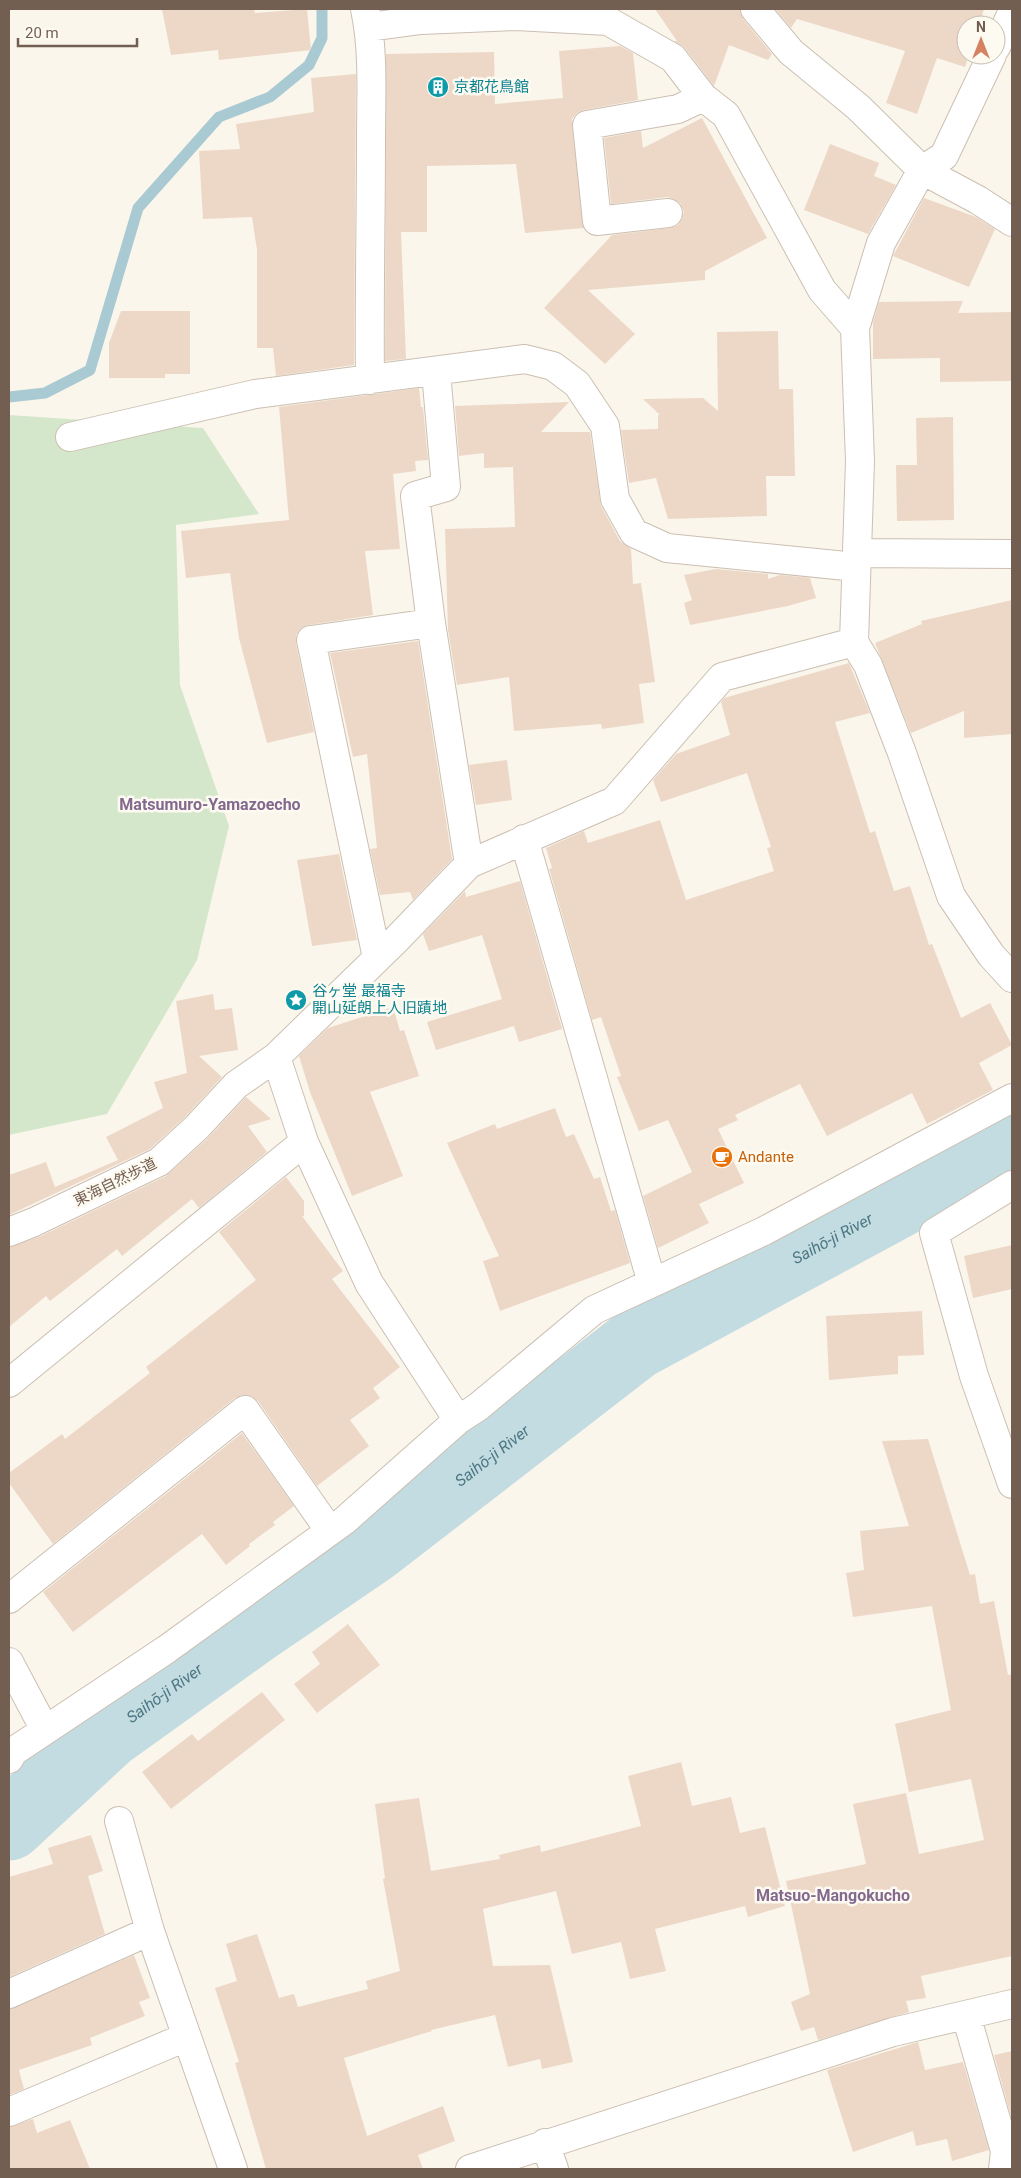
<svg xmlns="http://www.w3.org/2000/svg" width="1021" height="2178" viewBox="0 0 1021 2178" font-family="Roboto,'Noto Sans JP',sans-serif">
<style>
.green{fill:#d5e7cb}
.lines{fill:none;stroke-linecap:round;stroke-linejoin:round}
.stream{stroke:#aacad3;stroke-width:11}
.river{stroke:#c2dce2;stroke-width:71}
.building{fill:#edd8c7}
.minor-casing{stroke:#ccbfb2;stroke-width:30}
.minor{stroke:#fff;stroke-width:28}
.labels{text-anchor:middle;stroke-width:5;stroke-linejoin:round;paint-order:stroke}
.culture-label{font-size:15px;fill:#0d838f;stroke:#fdfaf2;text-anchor:start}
.food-label{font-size:15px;fill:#c56008;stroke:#fdfaf2;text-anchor:start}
.street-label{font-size:15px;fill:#735f51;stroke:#fdfaf2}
.neighbourhood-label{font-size:16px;font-weight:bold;fill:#84698e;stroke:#fdfaf2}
.water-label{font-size:16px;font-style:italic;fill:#4d7783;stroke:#fdfaf2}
</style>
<rect width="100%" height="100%" fill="#faf6ec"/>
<path class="green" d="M9 415 203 428 259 514 176 525 180 685 229 826 197 960 107 1114 9 1135Z"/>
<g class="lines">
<path class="stream" d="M9 397 45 393 90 370 138 208 219 117 270 97 309 65 322 38V9"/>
<path class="river" id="s1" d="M9 1825 107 1734 252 1630 372 1548 636 1344 1012 1141"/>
</g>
<path class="building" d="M162 9H254L255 13 307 9 311 50 219 60 218 50 171 55Z
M655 9H740L743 19 772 54 768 60 729 45 714 86 685 48 674 41H677Z
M775 9H984L979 25H966V55H969L965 67 937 58 917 114 886 103 905 51 797 19 791 28Z
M620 46 633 53 638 100 584 110 577 113 572 119 584 228 525 233 516 164 427 166V232H401L406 359 385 361 386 54 494 52 495 104 563 98 559 51Z
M356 74 354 365 276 376 273 348H257V250L252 217 203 219 199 151 240 149 236 124 314 112 311 78Z
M702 118 767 238 705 271V280L588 290 635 334 605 364 544 308 612 235 670 228 678 225 682 219 684 212 680 203 674 199 667 197 611 204 604 138 641 131 643 148Z
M830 144 879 163 874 176 896 185 868 234 804 210Z
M924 198 976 217 995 229 969 287 893 256Z
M963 301 958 313 1012 312V381L940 382V358L873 359V322L879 302Z
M121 311H190V374H165V378H109V343Z
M778 331 779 389H793L795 476H766L767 516 668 519 656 478 629 483 621 430 658 429V415H660L643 399 703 398 718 411 717 332Z
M419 388 421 407H423L428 460 415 461 416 471 393 474 400 549 365 551 373 615 309 625 301 628 296 635V643L314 732 267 743 239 638 230 573 186 578 181 531 289 520 279 407Z
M569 402 541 432H590L601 506 620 541 631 549 633 584 641 583 655 682 639 684 644 723 602 729 601 724 514 731 509 677 457 685 448 630 445 529 515 527 513 467 484 468V453L459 456 455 406Z
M953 417 954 520 897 521 896 465H917L916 418Z
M716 569 768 574V579L780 575 810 578 816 598 788 606 690 625 684 603 692 600 684 575Z
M1012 600V734L964 738V711L911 733 875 643 922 624 921 621Z
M418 641 452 859 413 900 410 892 380 895 370 849 377 848 367 754 353 757 330 653Z
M849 663 870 713 835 722 870 833 875 831 894 891 910 886 929 945 932 944 961 1018 990 1003 1012 1045 979 1063 993 1090 927 1124 912 1093 827 1136 800 1084 735 1115 738 1120 718 1129 744 1183 699 1204 709 1223 658 1248 643 1196 692 1172 668 1120 639 1131 617 1077 621 1076 601 1017 592 1020 550 872 549 869 552 868 546 848 584 831 588 843 660 820 686 900 774 871 767 848 771 847 747 773 661 802 653 780 676 754 730 735 721 702 724 698Z
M507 760 512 800 476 805 469 765Z
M339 854 357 940 312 946 297 860Z
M520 881 562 1029 519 1042 514 1026 436 1050 427 1022 502 999 482 935 429 951 423 934 465 891 466 897Z
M213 994 215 1010 232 1008 238 1050 199 1056 222 1077 186 1116 150 1149 9 1215V1175L46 1162 55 1187 118 1160 106 1137 163 1108 154 1082 187 1073 176 1001Z
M393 1007 400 1031 404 1030 419 1076 370 1092 403 1176 352 1196 310 1092 299 1056 328 1028Z
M246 1097 271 1119 248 1126 267 1152 199 1208 192 1199 122 1256 117 1249 50 1301 46 1296 9 1327V1247L41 1236 166 1176 208 1138Z
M555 1108 566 1137 574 1134 594 1179 600 1177 611 1211 615 1210 630 1263 500 1311 483 1261 499 1256 447 1143 495 1124 497 1129Z
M286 1177 304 1201V1216H302L343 1271 332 1279 400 1367 373 1388 380 1398 350 1420 369 1446 317 1486 258 1401 251 1396 242 1395 235 1398 53 1544 9 1483V1473L62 1434 65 1439 150 1373 146 1367 256 1280 219 1232Z
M1012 1245V1289L973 1298 964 1256Z
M922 1311 924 1355 898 1356V1374L829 1380 826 1316Z
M242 1433 294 1506 273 1522 275 1525 249 1544 250 1546 226 1565 202 1534 73 1632 43 1592Z
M928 1439 970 1575 975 1574 980 1604 994 1601 1008 1675 1012 1674V1956L921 1976 926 1998 906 2001 909 2012 818 2040 814 2027 801 2031 791 2002 810 1994 786 1881 866 1864 853 1804 906 1793 919 1854 984 1840 971 1779 909 1792 895 1724 951 1710 932 1606 853 1617 846 1573 864 1570 860 1531 909 1526 882 1441Z
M348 1624 380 1665 317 1713 294 1684 320 1664 312 1652Z
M262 1692 285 1720 171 1809 142 1772 192 1734 198 1741Z
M681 1762 692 1806 731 1797 740 1833 765 1827 785 1906 748 1917 745 1906 655 1929 666 1971 630 1979 621 1942 572 1954 556 1891 483 1909 493 1966 550 1965 573 2062 542 2069 540 2059 508 2067 495 2015 431 2030 432 2031 344 2058 367 2136 443 2106 455 2141 418 2155 423 2169H266L235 2063 239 2062 215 1988 237 1981 226 1944 257 1934 279 1998 294 1994 298 2007 368 1989 366 1981 400 1971 383 1879 385 1878 375 1804 419 1798 431 1871 500 1859 499 1855 540 1845 541 1852 641 1826 628 1776Z
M91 1835 103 1871 88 1876 105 1934 9 1977V1877L53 1864 48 1848Z
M134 1955 150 1998 139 2002 145 2016 90 2038 92 2045 19 2070 24 2089 9 2095V2009Z
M918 2042 925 2070 963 2062 989 2150 952 2161 947 2139 916 2146 913 2131 853 2152 827 2070Z
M1012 2051V2120L994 2055Z
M33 2119 37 2133 70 2120 90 2169H9V2127Z"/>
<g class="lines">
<g class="minor-casing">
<path id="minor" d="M365 9C374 51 371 96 371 139 371 219 369 299 370 380
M755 9 791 52 858 107 922 170 978 200 1012 222
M369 27 421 20 516 16 608 21 673 58 703 97 726 115 822 290 855 328 860 461 854 642 868 665 902 753 951 896 991 955 1012 978
M996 47 1012 13
M668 213 597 221 587 125 678 109 703 97
M855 328 881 243 922 170 944 156 992 55
M436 372 446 487 415 496 431 623 469 864
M70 437 255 394 525 359 553 366 577 384 605 426 615 499 634 533 667 548 856 567
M857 553 1012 554
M524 839 652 1283
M377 958 311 640 431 623
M1012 1185 934 1233 974 1376 1012 1484
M9 1232 34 1222 159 1162 197 1127 236 1085 276 1057
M9 1383 304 1142
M458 1420 369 1283 304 1142 276 1057 395 941 469 864 614 801 722 677 854 642
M9 1599 245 1410 330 1531
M9 1662 45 1730
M9 1759 14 1751 167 1649 344 1521 458 1420 478 1407 594 1310 764 1231 1012 1098
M119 1821 150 1931 233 2169
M9 1994 150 1931
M966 2015 1005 2151 1003 2169
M9 2112 186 2037
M545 2143 554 2169
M470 2169 893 2032 1012 2004"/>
</g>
<use href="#minor" class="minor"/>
</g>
<defs>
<g id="building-disc" transform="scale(1.125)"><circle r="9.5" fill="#0f9aa8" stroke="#fdfaf2"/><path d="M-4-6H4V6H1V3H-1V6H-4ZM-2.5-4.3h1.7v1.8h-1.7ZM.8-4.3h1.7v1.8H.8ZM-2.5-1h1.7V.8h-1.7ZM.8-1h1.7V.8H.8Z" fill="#fff"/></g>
<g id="sight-disc" transform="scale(1.125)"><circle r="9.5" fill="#0f9aa8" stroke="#fdfaf2"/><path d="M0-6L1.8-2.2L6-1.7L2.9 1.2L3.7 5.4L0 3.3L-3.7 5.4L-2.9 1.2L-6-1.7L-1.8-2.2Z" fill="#fff"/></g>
<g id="cafe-disc" transform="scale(1.125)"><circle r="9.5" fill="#e8710a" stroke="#fdfaf2"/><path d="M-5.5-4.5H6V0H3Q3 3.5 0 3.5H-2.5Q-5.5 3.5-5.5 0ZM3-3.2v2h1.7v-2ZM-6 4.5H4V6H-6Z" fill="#fff"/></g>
</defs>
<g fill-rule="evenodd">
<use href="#building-disc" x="438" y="87"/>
<use href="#sight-disc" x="296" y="1000"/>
<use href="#cafe-disc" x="722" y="1157"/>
</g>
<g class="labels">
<g class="culture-label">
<text x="454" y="92">京都花鳥館</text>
<text x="312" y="996">谷ヶ堂 最福寺<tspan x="312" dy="17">開山延朗上人旧蹟地</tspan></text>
</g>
<g class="food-label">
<text x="738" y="1162">Andante</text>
</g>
<g class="street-label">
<text transform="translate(115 1182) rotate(-26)" y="5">東海自然歩道</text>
</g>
<g class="neighbourhood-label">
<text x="210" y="810">Matsumuro-Yamazoecho</text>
<text x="833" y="1901">Matsuo-Mangokucho</text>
</g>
<g class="water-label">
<text dy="6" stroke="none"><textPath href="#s1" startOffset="1014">Saihō-ji River</textPath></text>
<text dy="6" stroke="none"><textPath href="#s1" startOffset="609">Saihō-ji River</textPath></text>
<text dy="6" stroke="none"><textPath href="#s1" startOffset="204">Saihō-ji River</textPath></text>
</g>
</g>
<rect width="1021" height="2178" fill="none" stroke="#735f51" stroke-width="20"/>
<g transform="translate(981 40)"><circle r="24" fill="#fdfaf2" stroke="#c6bcb2"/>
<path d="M0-4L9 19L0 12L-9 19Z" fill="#d48261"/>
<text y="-8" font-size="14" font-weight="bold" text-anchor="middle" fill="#735f51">N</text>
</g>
<path d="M18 38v8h119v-8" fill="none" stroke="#735f51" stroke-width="2.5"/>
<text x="25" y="38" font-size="15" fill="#735f51" stroke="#fdfaf2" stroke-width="4" paint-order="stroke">20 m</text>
</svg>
